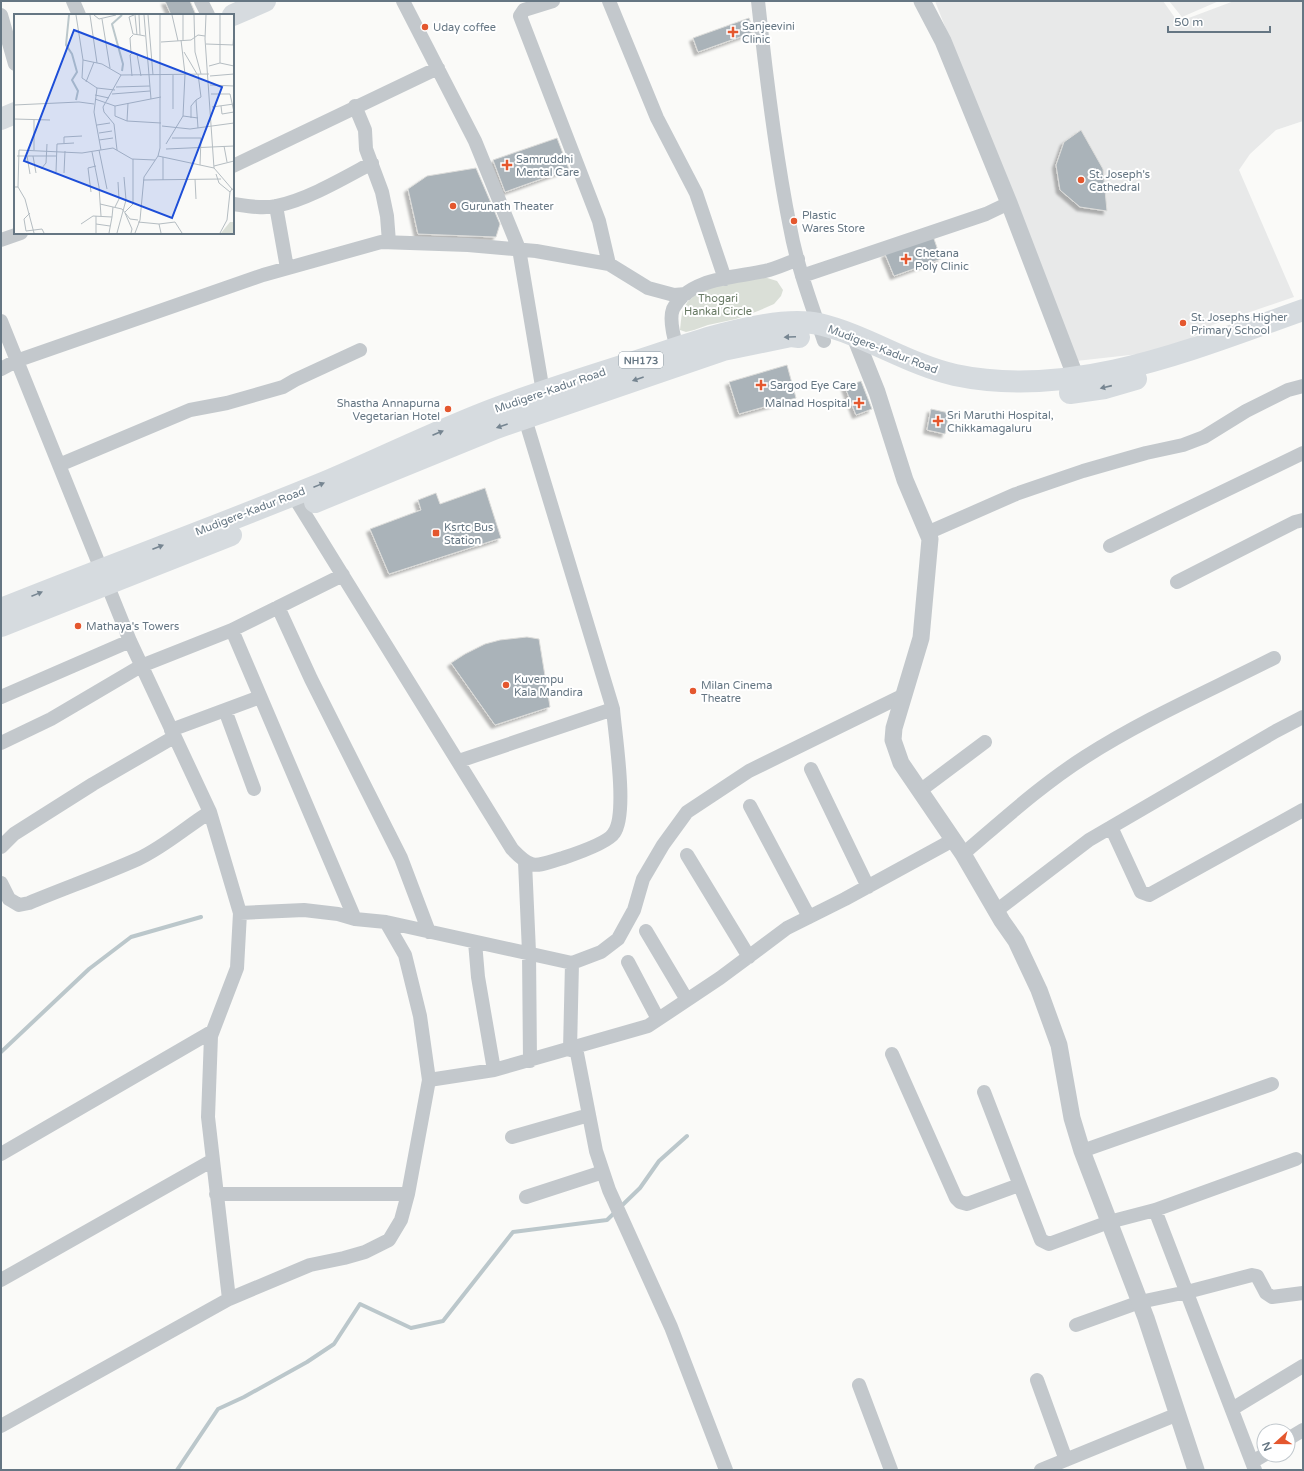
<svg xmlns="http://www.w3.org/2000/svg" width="1304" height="1471" viewBox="0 0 1304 1471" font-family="'Varela Round',sans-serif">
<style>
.built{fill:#e8e9e9}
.green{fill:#dadfd7}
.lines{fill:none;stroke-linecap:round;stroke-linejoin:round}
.stream{stroke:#bbc7cb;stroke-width:4}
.building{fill:#aab3b9;stroke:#dcdcda;filter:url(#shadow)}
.minor{stroke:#c3c8cc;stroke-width:14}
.tertiary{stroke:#c3c8cc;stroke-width:17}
.primary{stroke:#d6dbdf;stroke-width:22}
.trunk{stroke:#d6dbdf;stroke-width:22}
.oneway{fill:#768591}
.poi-dot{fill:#e4572e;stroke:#fff;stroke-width:1.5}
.labels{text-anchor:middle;stroke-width:4;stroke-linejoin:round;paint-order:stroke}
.shield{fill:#fff;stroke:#939fa8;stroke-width:1}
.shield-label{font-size:10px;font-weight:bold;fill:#657683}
.poi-label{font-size:11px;fill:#657683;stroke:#fff;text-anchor:start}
.park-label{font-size:11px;fill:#687a64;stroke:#fff}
.street-label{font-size:11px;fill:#657683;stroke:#fff}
.inset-river{fill:none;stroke:#bbc7cb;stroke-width:2}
.inset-road{fill:none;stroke:#b5bdc2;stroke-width:1}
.view{fill:#1d4ed8;fill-opacity:0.15;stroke:#1d4ed8;stroke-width:2}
.inset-edge{fill:none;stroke:#657683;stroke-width:2}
</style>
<defs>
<filter id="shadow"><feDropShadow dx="-3.5" dy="3.5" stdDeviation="1" flood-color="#0004"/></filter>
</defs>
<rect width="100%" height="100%" fill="#fafaf8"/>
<path class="built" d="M935 1H1163L1178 22 1234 1H1303V121L1276 130 1250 154 1239 170 1294 297 1212 325 1181 345 1139 354 1076 361Z
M1169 1H1219L1182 17Z"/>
<path class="green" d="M764 277 777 281 783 290 781 296 774 304 758 311 736 319 708 325 694 330 686 332 680 330C681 323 681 312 685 306 697 284 741 282 764 277Z"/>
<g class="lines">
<path class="stream" d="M1 1052 89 969 131 937 201 917
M177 1470 218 1409 244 1397 307 1362 334 1344 360 1304 411 1328 443 1321 513 1232 607 1220 640 1188 659 1161 687 1136"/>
</g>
<path class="building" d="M165 1H190L196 15H171Z
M749 18 754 32 698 52 693 38Z
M1081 130 1103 169 1107 211 1080 207 1060 190 1056 165 1064 142Z
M557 138 569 169 505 192 493 160Z
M476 168 500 224 496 237 418 234 408 189 427 176Z
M933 236 941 259 894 276 885 254Z
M787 365 796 398 739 414 729 382Z
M861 381 872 409 856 415 845 387Z
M931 409 949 413 945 434 927 430Z
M485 488 501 538 389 574 370 529 421 510 418 500 436 493 440 504Z
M527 637 539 639 550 707 495 725 451 663 465 654 485 644 500 640Z"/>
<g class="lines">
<path class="minor" d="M73 1 79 15
M201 1 208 15
M403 1 475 141 519 249 543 392
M553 1 524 10 520 16 599 221 609 264
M609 1 657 118 696 193 725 279
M758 1C766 76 775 153 790 227 797 266 811 303 824 341
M1 15 15 64
M355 106 365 130 366 149 382 192 387 216 389 242
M233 166 438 68
M233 204C247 206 262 209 276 206 307 200 344 178 372 163
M276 206 287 268
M1 240 21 233
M802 276 986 214 1009 203
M1 321 130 641 210 812 240 913 237 968 211 1036 208 1117 229 1299
M677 348C674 338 669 319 673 309 689 276 739 278 769 270 779 267 788 263 798 259
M1 369 16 361 263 275 381 242 468 245 536 251 609 264 648 288 674 295 686 294
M59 465 190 410 227 403 283 387 295 380 360 350
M293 495 512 849C533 871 535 866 563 858 575 854 608 843 614 833 628 814 615 735 613 709
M927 533 1016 494 1083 471 1146 453 1183 445 1204 437 1246 411 1288 390 1303 386
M1110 546 1303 453
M1177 582 1295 522 1303 520
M278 607 311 679 401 858 429 932
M232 630 355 919
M1 697 130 641
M225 710 254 789
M171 730 260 697
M1 743 51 719 141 666 232 630 343 575
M459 761 613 709 523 412
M811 769 868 887
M921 790 985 742
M750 806 809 917
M1111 827 1141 892 1149 895 1303 810
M1 847 14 834 93 784 174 737
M963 854C1003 820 1041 785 1085 757 1144 719 1211 690 1274 658
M687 855 749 957
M525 862 529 952 530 1061
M1 883 9 899 19 905 29 903C65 888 102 875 138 859 164 847 186 827 210 812
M996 911 1089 840 1276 731 1303 717
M240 913 304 910 338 914 355 919 386 922 572 963 601 952 618 939 634 910 643 879 663 845 687 812 749 771 904 695
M646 931 687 1000
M475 942 478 977 494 1070
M628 962 658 1019
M576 1048 596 1151 609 1190 671 1327 726 1470
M570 1050 572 963
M892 1054 956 1198 960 1202 967 1204 1019 1185
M429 1080 494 1070 648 1026 720 978 787 928 845 899 953 840
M984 1092 1041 1240 1049 1244 1109 1222 1155 1210 1296 1159
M512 1137 589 1115
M1082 1151 1272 1084
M1 1154 213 1031
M216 1194H408
M526 1197 603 1172
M1155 1210 1255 1470
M1 1280 213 1160
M1076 1325 1140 1302 1187 1292 1252 1275 1257 1276 1266 1293 1272 1297 1303 1293
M1037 1380 1066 1460
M859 1385 891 1470
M1232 1409 1303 1366
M1 1426 229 1299 310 1265 344 1258 365 1252 389 1240 401 1220 408 1194 429 1080 420 1016 405 955 386 922
M1288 1439 1303 1430
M1252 1462 1264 1455
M1041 1470 1178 1414"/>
<path class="tertiary" d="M922 1 943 41 1009 203 1076 378
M855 337 877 392 905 480 930 539 921 638 894 728 893 740 901 763 963 854 1002 921 1016 941 1039 990 1059 1045 1072 1118 1082 1151 1146 1318 1196 1470"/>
<path class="primary" d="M233 15 265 1
M1 119 15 113"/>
<path class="trunk" d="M1070 393 1105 388 1136 379
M315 502 496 428 723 350 791 336 799 337
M1 609C108 566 216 527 323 483 380 459 436 431 494 409 539 392 585 378 631 363 675 349 719 332 764 325 782 322 801 320 819 324 866 335 907 364 955 375 1073 400 1193 349 1303 310
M1 626 231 535"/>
</g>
<defs><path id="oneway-solid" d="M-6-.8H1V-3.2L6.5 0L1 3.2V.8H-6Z"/></defs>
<g class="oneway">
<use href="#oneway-solid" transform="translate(790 337) rotate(178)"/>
<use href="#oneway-solid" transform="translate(638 379) rotate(161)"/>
<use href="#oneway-solid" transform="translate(1106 387) rotate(167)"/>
<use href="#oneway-solid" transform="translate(502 426) rotate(161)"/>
<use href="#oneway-solid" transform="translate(438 433) rotate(-23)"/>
<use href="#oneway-solid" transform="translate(319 485) rotate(-22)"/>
<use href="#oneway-solid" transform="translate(158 547) rotate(-21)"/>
<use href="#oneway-solid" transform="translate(37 594) rotate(-22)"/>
</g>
<g class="poi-dot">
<circle cx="425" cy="27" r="4"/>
<path d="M731 26h4v4h4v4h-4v4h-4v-4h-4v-4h4z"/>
<path d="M505 159h4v4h4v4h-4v4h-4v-4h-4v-4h4z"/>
<circle cx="1081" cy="180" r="4"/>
<circle cx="453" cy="206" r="4"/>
<circle cx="794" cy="221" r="4"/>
<path d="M904 253h4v4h4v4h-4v4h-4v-4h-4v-4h4z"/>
<circle cx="1183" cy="323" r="4"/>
<path d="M759 379h4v4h4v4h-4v4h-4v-4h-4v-4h4z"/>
<path d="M857 397h4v4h4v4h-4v4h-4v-4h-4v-4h4z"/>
<circle cx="448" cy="409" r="4"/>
<path d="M936 415h4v4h4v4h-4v4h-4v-4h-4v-4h4z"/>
<rect x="432" y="529" width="8" height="8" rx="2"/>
<circle cx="78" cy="626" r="4"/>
<circle cx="506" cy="685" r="4"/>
<circle cx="693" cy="691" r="4"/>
</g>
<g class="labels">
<rect class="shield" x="619" y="352" width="44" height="16" rx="3"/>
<g class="shield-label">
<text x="641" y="364">NH173</text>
</g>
<g class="poi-label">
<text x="742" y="30">Sanjeevini<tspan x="742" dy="13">Clinic</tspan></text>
<text x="433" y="31">Uday coffee</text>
<text x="516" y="163">Samruddhi<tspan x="516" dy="13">Mental Care</tspan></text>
<text x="1089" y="178">St. Joseph's<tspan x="1089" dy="13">Cathedral</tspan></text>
<text x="461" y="210">Gurunath Theater</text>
<text x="802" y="219">Plastic<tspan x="802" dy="13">Wares Store</tspan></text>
<text x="915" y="257">Chetana<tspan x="915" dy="13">Poly Clinic</tspan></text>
<text x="1191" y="321">St. Josephs Higher<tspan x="1191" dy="13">Primary School</tspan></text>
<text x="770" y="389">Sargod Eye Care</text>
<text x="440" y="407" text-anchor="end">Shastha Annapurna<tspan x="440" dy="13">Vegetarian Hotel</tspan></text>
<text x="850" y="407" text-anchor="end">Malnad Hospital</text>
<text x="947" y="419">Sri Maruthi Hospital,<tspan x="947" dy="13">Chikkamagaluru</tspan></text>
<text x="444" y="531">Ksrtc Bus<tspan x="444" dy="13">Station</tspan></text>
<text x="86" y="630">Mathaya's Towers</text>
<text x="514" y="683">Kuvempu<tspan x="514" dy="13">Kala Mandira</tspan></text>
<text x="701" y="689">Milan Cinema<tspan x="701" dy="13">Theatre</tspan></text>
</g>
<g class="park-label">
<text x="718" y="302">Thogari<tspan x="718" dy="13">Hankal Circle</tspan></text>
</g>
<g class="street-label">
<text transform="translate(883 349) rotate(21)" y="4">Mudigere-Kadur Road</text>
<text transform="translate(550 390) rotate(-19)" y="4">Mudigere-Kadur Road</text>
<text transform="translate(250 511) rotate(-21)" y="4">Mudigere-Kadur Road</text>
</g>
</g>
<g transform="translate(14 14)">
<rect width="220" height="220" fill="#fafaf8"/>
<path d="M216 208H220V219H207Z" fill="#dadfd7"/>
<path class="inset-river" d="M55 1 52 31 58 40 63 58 58 66 64 77 62 86M108 1 98 10 109 50 108 57"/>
<path class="inset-road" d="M62 1 69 46 68 64 83 74 101 76M76 1 83 49M80 1 85 5 102 1M120 1 115 3 119 20 126 21M121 1 123 21M125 1 126 21 131 22M130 1 137 85M134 1 139 61M158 1 164 27M180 1 181 38 187 60M192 1 191 25 200 154 218 175M88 5 96 54M169 26V1M147 28 177 26 184 21 191 22M192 30 220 31M219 31 220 18M170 38 183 60M117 39 116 24 119 21M69 46 88 50 107 61 195 60M206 49V1M195 52 206 49 220 52M184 60 187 83 182 86 184 114M118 62 116 41 118 39 123 40 127 62M196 62 220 60M72 68 80 48M196 71 220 72M102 73 136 72M83 74 80 98 87 136M98 80 136 77M197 80H216L220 98M81 81 95 84M81 85 101 92M114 89 113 107 147 109M0 91 65 88 80 90M207 92 208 100 220 98M198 93 220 90M159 95V61M169 102 184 104M177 104V92L182 86M0 105 36 106M20 105V136M113 107 101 102V92L147 83M83 111 96 109M148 112 176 115 220 109M85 119 98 117M158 124H187L186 151M85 126 99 124M50 129V123L68 122M152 130 169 102 171 60 167 26M210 132 213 148M152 135 220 132M85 136 93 175M103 136 100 110 90 98 89 93 107 61M78 138 85 173 87 202M3 142H42M13 142 16 160M19 142 22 159M144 142 200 154M200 152 220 147M27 155 32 149 33 130M42 158 43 130 60 129M50 159 51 137M202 160 205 169 216 178M181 165 182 185M129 166 207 165M149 166V143M0 173H4L5 136 68 139 99 134 118 145 141 146M4 173 11 185 20 219M77 178 74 154 82 152M86 190 99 193M101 193 105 185 104 168M111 198 119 190V145M16 199 10 205 12 217 28 215 30 219M111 199 118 215 117 219M82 202V219M124 208 145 210 147 219M67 210 79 202 98 203 99 193 108 195 116 205 124 206M82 210 96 212M145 210 161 208 168 219M95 219 98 203M103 219 112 186 110 163M121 219 126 206 130 163 144 142 146 134V1M206 219 213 206 216 178 218 175 220 176"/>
<path class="view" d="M60 16 208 73 158 204 10 147Z"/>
<rect width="220" height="220" class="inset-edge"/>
</g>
<rect width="1304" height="1471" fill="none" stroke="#657683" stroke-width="4"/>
<g transform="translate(1276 1443) rotate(249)"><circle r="19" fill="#ffffff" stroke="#c1c8cd"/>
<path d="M0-3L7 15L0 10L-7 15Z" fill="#e4572e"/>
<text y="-6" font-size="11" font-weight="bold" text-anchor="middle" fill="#657683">N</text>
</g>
<path d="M1168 26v6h102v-6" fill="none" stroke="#657683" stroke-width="2"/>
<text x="1174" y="26" font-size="12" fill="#657683" stroke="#ffffff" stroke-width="3" paint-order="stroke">50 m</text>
</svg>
